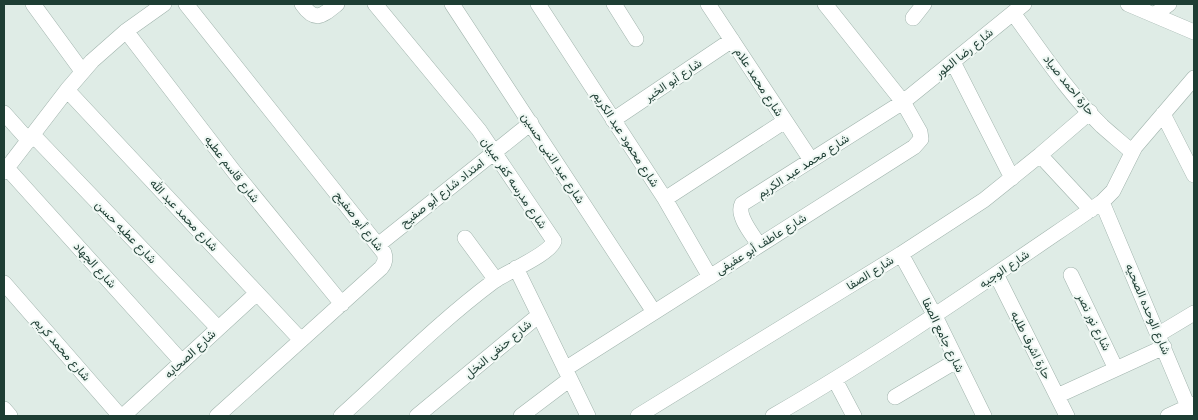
<svg xmlns="http://www.w3.org/2000/svg" width="1198" height="420" viewBox="0 0 1198 420" font-family="'Fira Sans',Vazirmatn,sans-serif">
<style>
.lines{fill:none;stroke-linecap:round;stroke-linejoin:round}
.minor-casing{stroke:#a1b4ad;stroke-width:16}
.minor{stroke:#fff;stroke-width:15}
.labels{text-anchor:middle;stroke-width:4;stroke-linejoin:round;paint-order:stroke}
.street-label{font-size:12px;fill:#1e3e34;stroke:#f0f8f4}
</style>
<rect width="100%" height="100%" fill="#dfece6"/>
<g class="lines">
<g class="minor-casing">
<path id="minor" d="M33 4 82 71
M186 4 384 253C386 259 385 263 381 268L217 416
M302 4C315 23 322 16 337 4
M452 4 654 312
M538 4 665 199 710 277
M614 4 636 39
M708 4 811 160
M1128 4 1194 32
M1013 13C1041 51 1068 93 1102 126 1112 135 1122 143 1132 152
M1154 15 1169 4
M913 18 924 4
M126 31 235 173 342 304
M953 62 1012 178
M67 90 301 340
M4 113 29 141
M1163 114 1194 175
M613 120 732 40
M33 135 218 328
M1040 155 1091 210
M7 168 182 362
M4 172 67 90 92 61 126 31 164 4
M665 199 785 121
M1102 202 1192 416
M465 238 496 280
M378 245 531 123
M759 245C753 235 736 216 742 204L903 102 1024 4
M901 254 935 316 984 416
M516 268 539 315
M996 274 1067 416
M1071 275 1116 369
M4 283 120 416
M1159 334 1194 313
M565 369 914 147 921 139 920 132 903 102 825 4
M835 380 854 416
M1057 396 1164 347
M895 397 956 361
M4 409 10 416
M123 416 257 293
M341 416C391 371 439 322 494 281 507 272 550 254 554 241L479 130 375 4
M417 416 539 315 588 416
M521 416 570 379
M638 416 901 254 984 200 1040 155 1090 112
M773 416C886 351 993 276 1102 202L1113 191 1135 147 1194 78
M1168 416 1194 404"/>
</g>
<use href="#minor" class="minor"/>
</g>
<g class="labels">
<g class="street-label">
<text transform="translate(964 53) rotate(-39)" y="4">شارع رضا الطور</text>
<text transform="translate(673 80) rotate(-34)" y="4">شارع أبو الخير</text>
<text transform="translate(759 82) rotate(57)" y="4">شارع محمد علام</text>
<text transform="translate(1069 85) rotate(51)" y="4">حارة احمد صياد</text>
<text transform="translate(626 139) rotate(57)" y="4">شارع محمود عبد الكريم</text>
<text transform="translate(553 158) rotate(57)" y="4">شارع عبد النبى حسين</text>
<text transform="translate(803 166) rotate(-33)" y="4">شارع محمد عبد الكريم</text>
<text transform="translate(232 169) rotate(52)" y="4">شارع قاسم عطيه</text>
<text transform="translate(514 183) rotate(56)" y="4">شارع مدرسه كفر عبيان</text>
<text transform="translate(442 193) rotate(-38)" y="4">امتداد شارع أبو صفيح</text>
<text transform="translate(184 215) rotate(47)" y="4">شارع محمد عبد الله</text>
<text transform="translate(359 221) rotate(52)" y="4">شارع أبو صفيح</text>
<text transform="translate(126 232) rotate(46)" y="4">شارع عطيه حسن</text>
<text transform="translate(761 244) rotate(-32)" y="4">شارع عاطف أبو عفيفى</text>
<text transform="translate(95 265) rotate(48)" y="4">شارع الجهاد</text>
<text transform="translate(1004 269) rotate(-34)" y="4">شارع الوجيه</text>
<text transform="translate(870 273) rotate(-32)" y="4">شارع الصفا</text>
<text transform="translate(1148 309) rotate(67)" y="4">شارع الوحده الصحيه</text>
<text transform="translate(1094 322) rotate(64)" y="4">شارع نور نصر</text>
<text transform="translate(943 335) rotate(64)" y="4">شارع جامع الصفا</text>
<text transform="translate(1031 345) rotate(63)" y="4">حارة اشرف طلبه</text>
<text transform="translate(62 349) rotate(49)" y="4">شارع محمد كريم</text>
<text transform="translate(498 349) rotate(-40)" y="4">شارع حنفى النخل</text>
<text transform="translate(190 354) rotate(-43)" y="4">شارع الصحابه</text>
</g>
</g>
<rect width="1198" height="420" fill="none" stroke="#1e3e34" stroke-width="10"/>
</svg>
